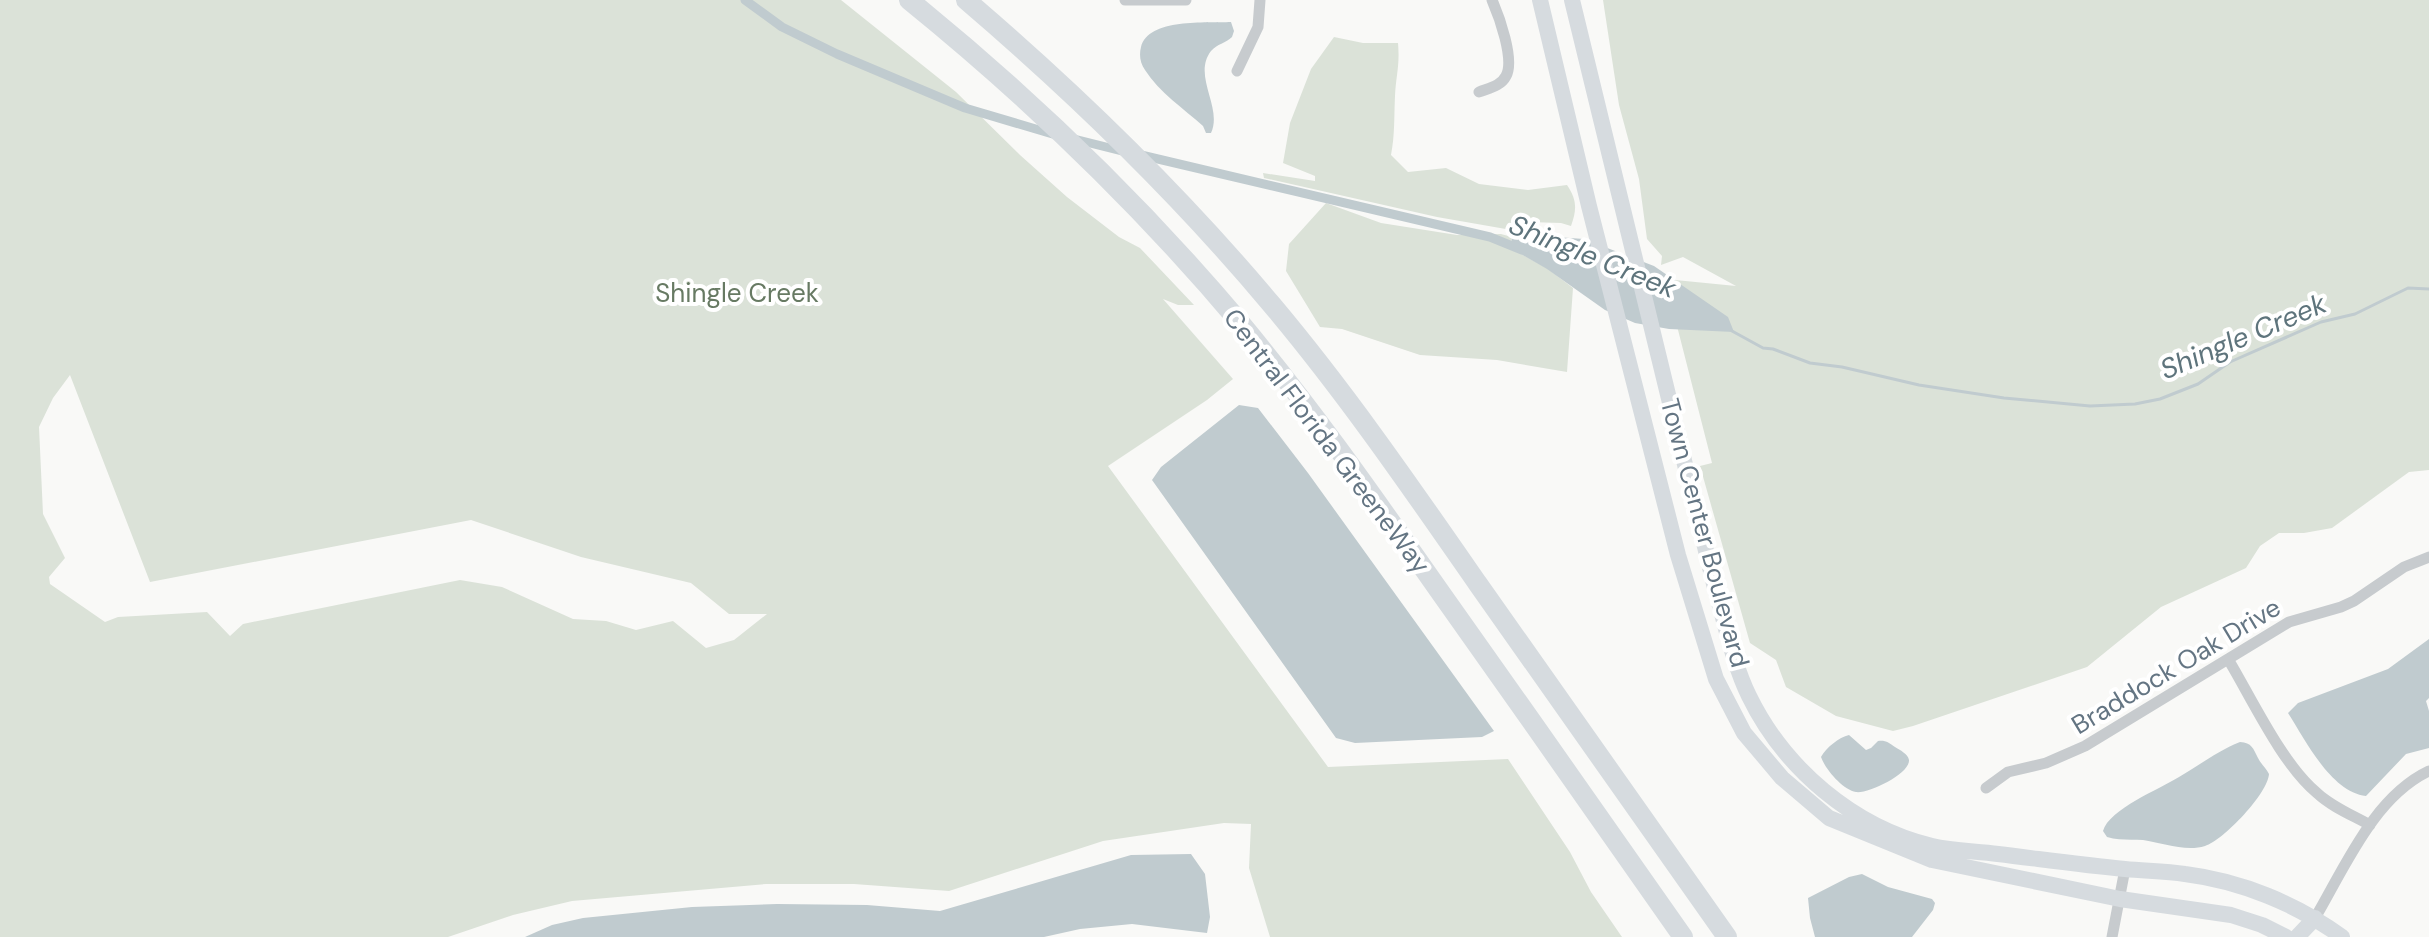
<svg xmlns="http://www.w3.org/2000/svg" width="2429" height="937" viewBox="0 0 2429 937" font-family="'DM Sans',sans-serif">
<style>
.green{fill:#dbe2d8;fill-rule:evenodd}
.water{fill:#c0cbcf}
.lines{fill:none;stroke-linecap:round;stroke-linejoin:round}
.stream{stroke:#c0cbcf;stroke-width:3}
.canal{stroke:#c0cbcf;stroke-width:9}
.street{stroke:#c7cbce;stroke-width:11}
.secondary{stroke:#d6dbdf;stroke-width:16}
.highway{stroke:#d6dbdf;stroke-width:20}
.labels{text-anchor:middle;stroke-width:8;stroke-linejoin:round;paint-order:stroke}
.park-label{font-size:26px;fill:#677a63;stroke:#fff}
.street-label{font-size:26px;fill:#647583;stroke:#fff}
.water-label{font-size:28px;font-style:italic;fill:#5e747c;stroke:#fff}
</style>
<rect width="100%" height="100%" fill="#f9f9f7"/>
<path class="green" d="M0 0H841L956 92 1020 155 1067 197 1119 237 1140 248 1194 305H1178L1163 299 1233 379 1207 400 1108 466 1328 767 1508 759 1570 852 1591 892 1622 937H1270L1249 868 1251 824 1224 823 1103 841 949 891 854 884H766L572 901 513 915 448 937H0ZM70 375 150 582 471 520 581 557 691 583 729 614H767L734 640 706 648 673 621 636 630 606 621 573 619 502 587 460 580 243 624 230 636 207 612 118 617 105 622 50 584 49 577 65 558 43 514 39 427 53 398Z
M1603 0H2429V470L2409 472 2332 528 2304 533H2279L2260 546 2246 568 2161 607 2087 667 1913 726 1893 731 1836 716 1786 687 1776 660 1750 643 1700 466 1712 463 1665 279 1736 286 1683 257 1661 265 1662 256 1647 239 1639 179 1619 105Z
M1334 37 1363 43H1398C1400 66 1396 75 1395 96 1394 116 1395 135 1391 155L1408 172 1446 168 1479 184 1528 190 1567 185C1577 200 1577 209 1571 226L1561 223 1529 222 1523 232 1437 217 1264 178 1263 173 1315 181V176L1283 163 1290 123 1311 69Z
M1326 203 1381 223 1457 235 1501 234 1512 237 1511 245 1514 250 1548 269 1573 288 1567 372 1497 360 1420 355 1342 329 1320 327 1286 271 1289 244Z"/>
<path class="water" d="M1231 22 1234 31 1232 37C1226 43 1217 44 1211 51 1192 76 1223 107 1211 133H1206L1203 126C1184 109 1159 92 1145 70 1140 63 1139 55 1141 47 1148 18 1207 23 1231 22Z
M1542 236 1584 239 1654 266 1728 317 1734 332 1669 329 1635 323 1605 310 1547 269 1514 250 1511 245 1512 237Z
M1239 405 1258 408 1308 473 1494 731 1482 737 1355 743 1336 738 1152 480 1161 467Z
M2429 639V698L2426 701 2429 711V748L2406 754 2366 796C2331 792 2306 741 2288 713L2298 703 2388 669Z
M1849 735 1866 750 1871 748 1878 741C1886 740 1889 743 1895 747 1900 750 1908 754 1909 760 1910 774 1868 794 1856 792 1843 790 1825 769 1821 757 1826 748 1839 737 1849 735Z
M2240 742C2252 743 2253 748 2258 758 2261 764 2266 768 2269 774 2268 793 2224 840 2205 846 2186 852 2162 843 2143 840 2131 839 2119 841 2107 837L2103 831C2109 809 2160 789 2179 777 2200 765 2217 751 2240 742Z
M1191 854 1205 874 1210 917 1207 933 1132 924 1080 929 1044 937H525L552 925 583 918 692 907 777 904 867 905 940 911 1131 855Z
M1862 874 1888 887 1932 899 1935 903 1933 910 1912 937H1815L1810 918 1808 898 1849 877Z"/>
<g class="lines">
<path class="stream" d="M1732 331 1763 348 1773 349 1810 363 1842 367 1919 385 2004 398 2090 406 2135 404 2160 399 2198 384 2230 362 2321 322 2355 314 2408 288 2429 289"/>
<path class="canal" d="M745 0 782 27 837 54 965 108 1056 135
M1074 139 1122 151
M1141 155 1490 237 1522 250"/>
<path class="street" d="M1125 0H1186
M1237 71 1258 27 1260 0
M1479 92C1489 88 1501 86 1506 76 1515 60 1499 16 1492 0
M2228 659C2252 699 2282 764 2317 793 2332 807 2352 815 2370 825
M1986 788 2008 772 2046 763 2085 746 2289 622 2341 607 2354 601 2404 567 2429 557
M2315 918C2345 867 2374 797 2429 771
M2112 937 2125 869"/>
<path class="secondary" d="M1540 0 1589 206 1678 555 1716 679 1744 733 1782 778 1829 818 1932 860 2120 899 2231 915 2262 925 2286 937
M1572 0 1716 592C1726 626 1733 663 1749 696 1784 768 1853 827 1932 846 1953 851 1976 851 1998 854 2040 859 2082 865 2125 869 2145 871 2165 871 2185 874 2241 881 2297 904 2342 937
M2297 937 2315 918"/>
<path class="highway" d="M909 0C1030 98 1142 206 1242 325 1317 415 1383 511 1450 606 1528 716 1606 827 1683 937
M966 0C1076 94 1179 194 1272 305 1346 393 1412 489 1478 584 1561 701 1644 819 1727 937"/>
</g>
<g class="labels">
<g class="park-label">
<text x="737" y="302">Shingle Creek</text>
</g>
<g class="street-label">
<text transform="translate(1327 441) rotate(53)" y="9">Central Florida GreeneWay</text>
<text transform="translate(1705 533) rotate(75)" y="9">Town Center Boulevard</text>
<text transform="translate(2176 666) rotate(-31)" y="9">Braddock Oak Drive</text>
</g>
<g class="water-label">
<text transform="translate(1593 256) rotate(22)" y="10">Shingle Creek</text>
<text transform="translate(2243 336) rotate(-23)" y="10">Shingle Creek</text>
</g>
</g>
</svg>
